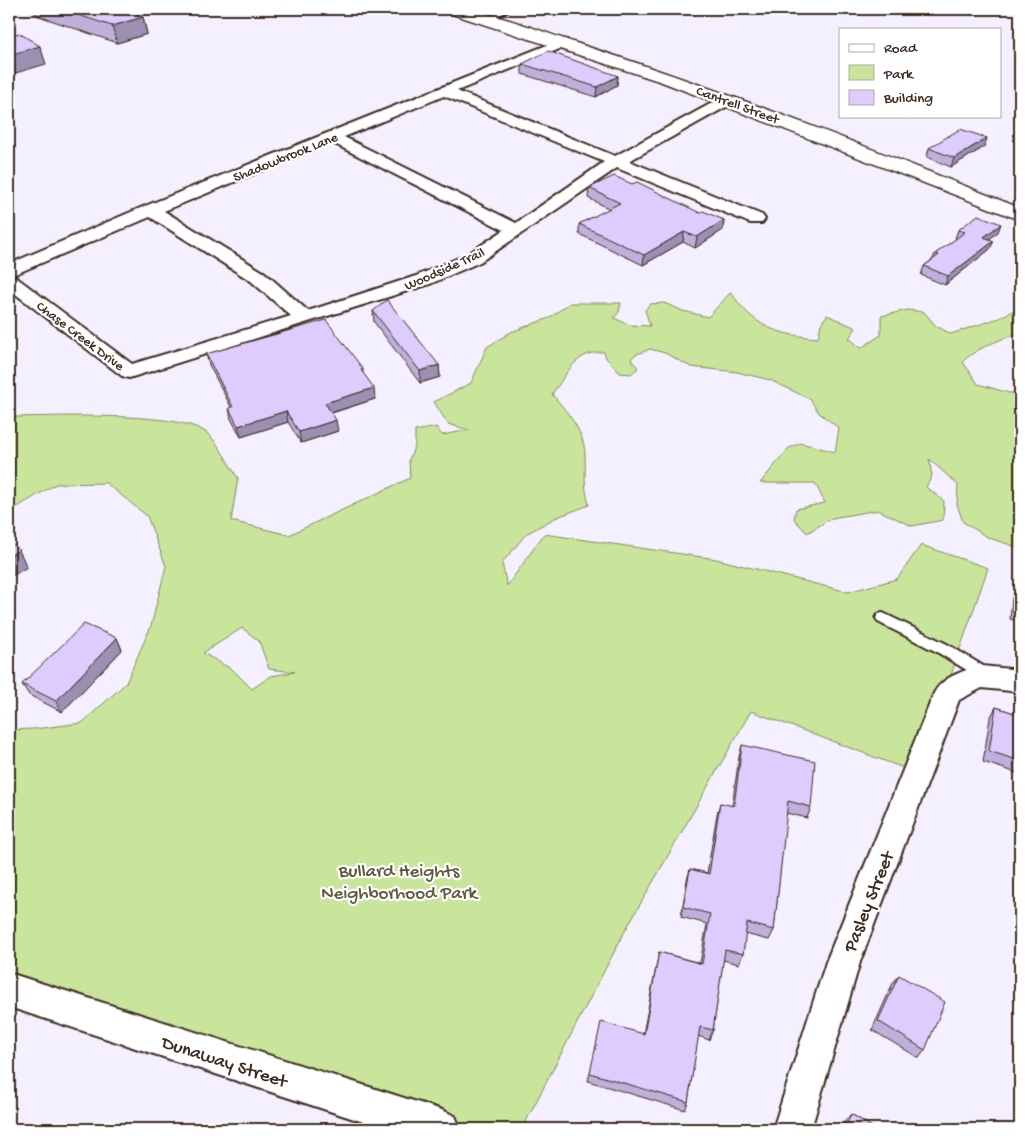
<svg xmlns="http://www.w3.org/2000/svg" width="1029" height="1138" viewBox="0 0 1029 1138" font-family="'Gochi Hand',sans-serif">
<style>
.green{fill:#c9e59b;stroke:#82885c;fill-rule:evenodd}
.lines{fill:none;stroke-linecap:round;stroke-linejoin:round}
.service-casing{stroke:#3b2a1e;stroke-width:4}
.minor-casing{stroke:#3b2a1e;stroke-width:4}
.tertiary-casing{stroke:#3b2a1e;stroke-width:3}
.service{fill:#fff;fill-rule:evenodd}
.minor{fill:#fff;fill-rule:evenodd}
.tertiary{fill:#fff;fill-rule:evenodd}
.wall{fill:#bfafda;stroke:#3b2a1e}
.shaded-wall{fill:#9b8fb2;stroke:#3b2a1e}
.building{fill:#deccfe;stroke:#3b2a1e}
.labels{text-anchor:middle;stroke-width:4.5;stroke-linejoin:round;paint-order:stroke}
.far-street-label{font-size:14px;fill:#3b2a1e;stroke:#fff}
.near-park-label{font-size:19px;fill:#5e593d;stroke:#fff}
.near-street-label{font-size:19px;fill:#3b2a1e;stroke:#fff}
</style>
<rect width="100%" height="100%" fill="#f5f0ff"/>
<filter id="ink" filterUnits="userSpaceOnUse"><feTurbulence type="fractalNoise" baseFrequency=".02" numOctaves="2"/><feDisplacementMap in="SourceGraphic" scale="10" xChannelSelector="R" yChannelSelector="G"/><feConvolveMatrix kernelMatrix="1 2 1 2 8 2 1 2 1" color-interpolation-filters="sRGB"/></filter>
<g filter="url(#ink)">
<path class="green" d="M731 292C753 327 778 335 818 338L821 324 827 315 856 328 849 338 861 348 881 335V316L908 310 924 312 936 326 951 334 999 318 1020 307V333C1005 337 972 350 963 362L978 384 1009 393 1020 392V548L989 538 963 522 957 504 958 485 929 459 932 476 926 487 944 501 943 520 912 526 878 510 832 518 807 533 794 519 796 509 825 503 815 483H760L789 448 801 443 835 452 839 428 819 413 810 399 770 380 737 372 691 367 665 353 650 349 635 355 631 359 638 368 631 374 620 373 606 358 604 352C575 351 568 373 552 394 566 411 584 430 585 454 586 475 583 482 589 505L555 518 526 534 502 563 507 586 544 534 716 559 848 592 897 579 921 545 988 568 917 773 751 711 626 929 522 1129H442L9 990V730L34 729 82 723 126 683 151 626 166 566 147 516 106 483 56 484 9 512V417C47 417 183 410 208 434 220 445 229 465 238 478L231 521 289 535 410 478 409 460 415 445V431L436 427 442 435 469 430 448 424 434 402 471 383 487 347 511 332 549 318 570 303H621L619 312 614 318 629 325 650 326 645 310 650 304 664 303 683 311 708 317ZM242 628 259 641 269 669 295 672 271 676 252 689 233 670 203 653Z"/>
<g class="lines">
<g class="service-casing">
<path id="service" d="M503 9H510L491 21H487V19Z
M883 613 947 644 993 672 995 676 993 680 988 681 983 680 937 652 878 622 876 618 878 614Z"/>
</g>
<g class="minor-casing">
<path id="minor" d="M562 39 567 40 569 43 567 46 457 91 615 156 723 97H733L735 100 733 103 629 161 762 215 765 219 762 223H750L617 168 480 262 430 284 129 378 122 376 9 289V264L145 206ZM444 96 604 162 516 223 344 137ZM331 142 504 230 468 254 416 276 308 311 265 273 164 211ZM150 217 251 281 291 316 132 364 13 275Z
M982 666 1020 670V692L982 688 959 700 860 962 811 1129H773L826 962 934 693C943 676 965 670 982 666Z
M9 973 442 1110 455 1116 461 1129H385L9 1007Z"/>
</g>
<g class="tertiary-casing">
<path id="tertiary" d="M444 9C482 6 539 31 576 43 726 91 873 149 1020 208V220L662 82 446 12Z"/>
</g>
<use href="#service" class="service"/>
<use href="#minor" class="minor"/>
<use href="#tertiary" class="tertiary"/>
</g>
<path class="wall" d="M34 9H126L143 17 147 34 117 43 36 15Z
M522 64 618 76 617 85 596 97 522 74Z
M987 138 984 147 951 167 927 157 929 148Z
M589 188 700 213 724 220 723 230 695 248 683 242 643 265 579 234V224L610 209 588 198Z
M958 230 998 232 989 239 990 249 945 285 921 275 924 266 933 259 935 254 956 239 955 238Z
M373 311 439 365 440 377 420 383 374 322Z
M206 354 363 369V373L375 399 332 413 338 431 301 443 288 422 241 437 231 419 229 408 231 407 209 365Z
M1015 593 1020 594V622L1010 619 1012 598Z
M117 638 122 650 62 712 29 695 22 684Z
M996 707 1020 715V774L983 762 990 718Z
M742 745 811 807 807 818 786 813 774 930 769 940 745 934 743 954 739 964 723 960 713 1030 709 1040 698 1036 688 1102 685 1110 588 1081 590 1073 643 1034 659 952 700 963 707 924 681 917 687 880 690 869 707 873 717 814 720 803 732 806 739 757Z
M899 975 925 1050 919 1058 872 1030 893 983Z
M851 1114 875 1129H842L845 1121Z"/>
<path class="shaded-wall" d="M143 17 147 34 117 43 112 26Z
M40 46 46 64 9 75V55Z
M618 76 617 85 596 97 597 87Z
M987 138 984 147 951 167 954 158Z
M724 220 723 230 695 248 697 237Z
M1001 224 998 232 981 246 984 237Z
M684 232 683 242 643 265 644 255Z
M994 241 990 249 945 285 948 276Z
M439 365 440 377 420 383V371Z
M374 388 375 399 327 414 325 403Z
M286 411 288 422 241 437 238 426Z
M336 420 338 431 301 443 299 432Z
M19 550 27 567 9 578V556Z
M117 638 122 650 62 712 56 701Z"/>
<path class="building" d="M60 9H126L143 17 112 26Z
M19 33 40 46 9 55V36Z
M548 51 618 76 597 87 522 64Z
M960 129 987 138 954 158 929 148Z
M614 176 632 184 637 182 700 213 703 211 724 220 697 237 684 232 644 255 579 224 620 203 589 188Z
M978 215 1001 224 984 237 994 241 948 276 924 266 939 255 935 254 965 232 958 230Z
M387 300 439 365 420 371 373 311Z
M326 320 363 369 361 370 374 388 325 403 336 420 299 432 286 411 238 426 229 408 233 407 206 354Z
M9 541 19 550 9 556Z
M1015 593 1020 594V615L1013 613Z
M84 624 117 638 56 701 22 684Z
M996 707 1020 715V761L989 751Z
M742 745 815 761 811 807 788 801 774 930 747 923 743 954 725 950 713 1030 700 1027 688 1102 590 1073 601 1022 644 1034 659 952 702 964 710 914 683 907 690 869 709 874 720 803 734 806Z
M899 975 945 1002 925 1050 878 1021Z
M851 1114 875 1129H845Z"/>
</g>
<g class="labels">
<g class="far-street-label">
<text transform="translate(738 104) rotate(20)" y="5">Cantrell Street</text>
<text transform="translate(285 156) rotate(-22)" y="5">Shadowbrook Lane</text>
<text transform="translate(444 268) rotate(-24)" y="5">Woodside Trail</text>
<text transform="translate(81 335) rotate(37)" y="5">Chase Creek Drive</text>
</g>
<g class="near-park-label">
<text x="399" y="876">Bullard Heights<tspan x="399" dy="22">Neighborhood Park</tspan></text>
</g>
<g class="near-street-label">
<text transform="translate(867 901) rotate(-68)" y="7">Pasley Street</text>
<text transform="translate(225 1060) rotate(18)" y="7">Dunaway Street</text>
</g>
</g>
<rect width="1029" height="1138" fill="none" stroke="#fff" stroke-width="30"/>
<rect x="15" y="15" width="999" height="1108" fill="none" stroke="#3b2a1e" stroke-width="2" filter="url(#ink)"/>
<rect x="839" y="28" width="162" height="90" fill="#ffffff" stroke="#b1aaa5"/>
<rect x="849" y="44" width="25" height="8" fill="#ffffff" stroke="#b1aaa5"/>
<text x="884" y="52" font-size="15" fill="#3b2a1e">Road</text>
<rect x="849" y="65" width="25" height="15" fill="#c9e59b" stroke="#b1aaa5"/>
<text x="884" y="78" font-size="15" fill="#3b2a1e">Park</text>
<rect x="849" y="90" width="25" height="15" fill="#deccfe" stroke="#b1aaa5"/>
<text x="884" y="102" font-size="15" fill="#3b2a1e">Building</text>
</svg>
